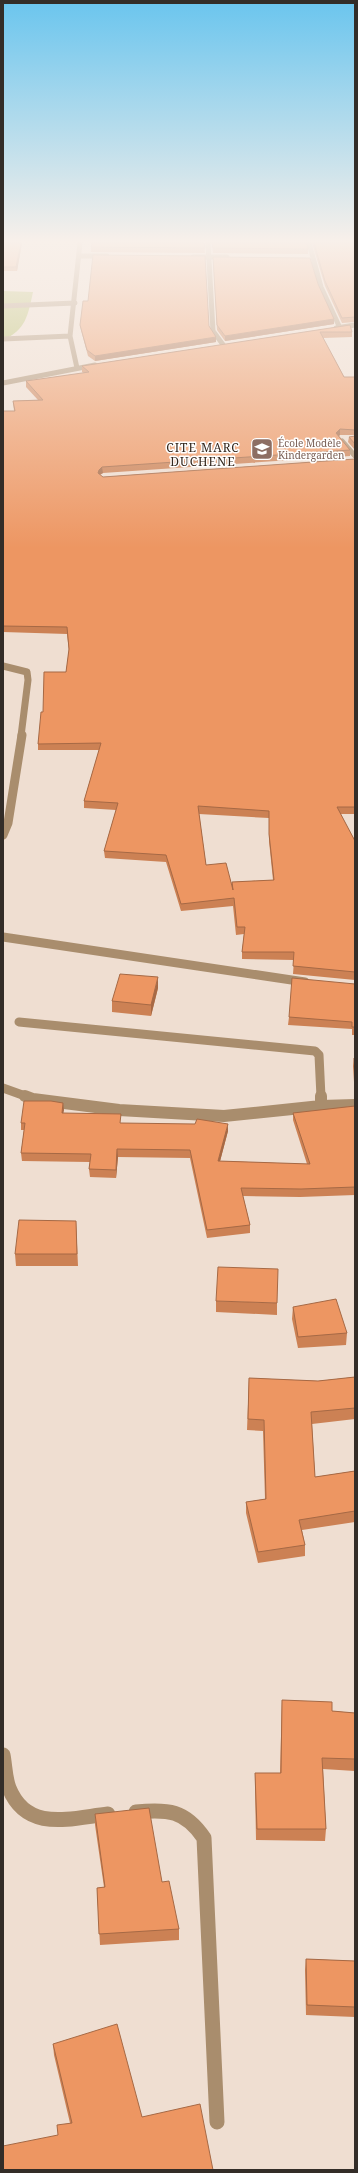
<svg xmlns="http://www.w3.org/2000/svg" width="358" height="2173" viewBox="0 0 358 2173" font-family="'Noto Serif',serif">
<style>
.green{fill:#aeb95b}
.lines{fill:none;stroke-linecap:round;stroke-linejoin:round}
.minor-far4{stroke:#a98d6d;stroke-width:5}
.minor-far3{stroke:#a98d6d;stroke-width:7}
.minor-far2{stroke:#a98d6d;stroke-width:9}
.minor-far1{stroke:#a98d6d;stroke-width:12}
.minor{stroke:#a98d6d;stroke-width:15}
.wall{fill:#cc8154;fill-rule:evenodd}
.shaded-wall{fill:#a66945}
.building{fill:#ed9662;stroke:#a66945;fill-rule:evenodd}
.labels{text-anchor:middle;stroke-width:3;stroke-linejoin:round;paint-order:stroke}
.far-education-label{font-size:10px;fill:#785e54;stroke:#fff;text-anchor:start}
.far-quarter-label{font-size:12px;letter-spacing:1px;fill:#33271d;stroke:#fff}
</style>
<rect width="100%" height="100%" fill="#efded1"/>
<path class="green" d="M3 291 33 292C28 315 26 330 3 340Z"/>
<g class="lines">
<path class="minor-far4" d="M208 243 213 331 224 346
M309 243 321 287 340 328
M79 256H107
M193 257H227
M3 306 75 303
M336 328 355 325
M3 339 70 336
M77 368 70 336 80 243
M3 383 95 365
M342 441 355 456"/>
<path class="minor-far3" d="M3 666 27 672 28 680 21 736"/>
<path class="minor-far2" d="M3 835 8 823 22 735
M3 937 305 982
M19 1022 315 1051 319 1055 321 1097
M3 1088 28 1097"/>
<path class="minor-far1" d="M25 1096 33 1099 119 1110 224 1116 321 1106 355 1105
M321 1096V1106"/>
<path class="minor" d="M3 1755C5 1765 5 1778 9 1788 27 1833 71 1818 108 1814
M136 1812C168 1809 185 1810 204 1838L217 2122"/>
</g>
<path class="wall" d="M3 243H22L17 271H3Z
M204 243 205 253 91 252V247Z
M212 243H307L308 249V254L213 253Z
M312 243H355V322L342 323 325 286Z
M213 257 318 284 334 319V324L225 341 217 330Z
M80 325 209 326 216 342 95 361 88 356 81 330Z
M350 325 352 332V337L323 338 344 377H355V435H340L339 436 350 450V456L103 473 100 475 103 477 355 459V814H340L355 841V980L293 974 294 960 242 959V952L244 934 236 935 233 906 181 911 166 862 105 858 104 851 116 810 84 808V801L99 750H38V744L43 712 66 672 69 651 67 634 3 632V411H14L13 401 38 400 26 387V381L84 373 82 372V366ZM199 814 269 818V841L273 880 232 882V887L206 865Z
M355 436V450L348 442 349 437Z
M355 984V1035H352V1029L288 1025 289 1017Z
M158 988 151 1016 112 1012V1001Z
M354 1058H355V1098L353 1066Z
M63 1103V1114L121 1123 228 1131 220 1161 307 1164 293 1120V1113L355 1106V1195L300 1197 243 1196 250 1225V1233L207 1238 190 1158 118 1157 116 1178 90 1177 89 1169 90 1162 22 1161 21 1153 24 1130H21V1123Z
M76 1221 78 1266H16L15 1254Z
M216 1301 277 1303V1315L216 1312Z
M293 1307 347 1333 346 1345 298 1348 292 1319Z
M355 1377V1419L312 1424 315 1477 355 1471V1522L302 1530 305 1545V1556L258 1563 246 1513V1502L265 1499 263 1431 247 1430 249 1378 318 1381Z
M282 1700 332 1711 355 1713V1771L323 1769 326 1829 325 1841 256 1840 255 1785V1773H280Z
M95 1814 162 1882 179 1929V1940L100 1945 97 1888 104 1887 95 1825Z
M306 1959 355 1961V2017L306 2015 305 1970Z
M53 2044 142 2117 58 2135 70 2123 54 2055Z"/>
<path class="shaded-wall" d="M21 243H22L17 271 16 267Z
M334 319V324L225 341V336Z
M216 337V342L95 361V356Z
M340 429V435L336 438V433Z
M102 467 103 473 99 475 98 473 99 470Z
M158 977V988L151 1016V1005Z
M63 1103 64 1110 62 1121V1113Z
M228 1124V1131L218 1169V1161Z
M117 1149 118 1157 116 1178V1170Z"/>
<path class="building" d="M3 243H21L16 267H3Z
M92 243H204L205 248 91 247Z
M212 243H307L308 249 213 248Z
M314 243H355V317L342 318 325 281Z
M93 255 205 256 209 326 216 337 95 356 87 350 80 325 83 301H88Z
M213 257 310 258 318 284 334 319 225 336 217 325Z
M350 325 352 332H320L344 377H355V430L340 429 336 433 350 450 102 467 99 470 98 473 103 477 355 459V807H337L355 841V972L293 966 294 952H242L245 927H237L234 898 181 904 166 855 104 851 118 803 84 801 101 743 38 744 41 712H43L44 672H66L69 649 67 627 3 626V411H15L13 401 43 400 26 381 89 372 82 366ZM198 806 269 811V834L274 880 232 882 233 890 226 863 206 865Z
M355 436V444L349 437Z
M120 974 158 977 151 1005 112 1001Z
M292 978 355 984V1027H352V1022L289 1017Z
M354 1058H355V1083Z
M24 1101H51L63 1103 62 1113 121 1114 120 1123 195 1124 197 1119 228 1124 218 1161 310 1164 293 1113 355 1106V1187L301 1189 241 1188 250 1225 207 1230 190 1150 117 1149 116 1170 89 1169 91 1154 21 1153 25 1123H21Z
M19 1220 76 1221 77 1254H15Z
M218 1267 278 1269 277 1303 216 1301Z
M336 1299 347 1333 298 1337 293 1307Z
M355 1377V1408L311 1412 315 1477 355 1471V1511L299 1520 305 1545 258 1552 246 1502 266 1499 264 1420 248 1419 249 1378 318 1381Z
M282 1700 332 1702V1711L355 1713V1759L322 1758 326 1829H257L255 1773H281Z
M149 1808 162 1882 169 1881 179 1929 99 1934 97 1888 105 1887 95 1814Z
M306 1959 355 1961V2007L307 2005Z
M117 2024 142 2117 200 2104 213 2170H3V2146L58 2135 57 2125 72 2123 53 2044Z"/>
<linearGradient id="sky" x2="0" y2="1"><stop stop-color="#6ac5ee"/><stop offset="0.44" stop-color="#f8f0ea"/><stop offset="1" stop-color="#f8f0ea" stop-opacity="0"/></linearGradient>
<rect width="358" height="548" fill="url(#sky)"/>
<defs>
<g id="school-square" transform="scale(1.15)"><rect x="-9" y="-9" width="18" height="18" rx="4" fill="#8d6e63" stroke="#fff"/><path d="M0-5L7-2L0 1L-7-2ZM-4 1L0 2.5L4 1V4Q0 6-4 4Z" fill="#fff"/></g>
</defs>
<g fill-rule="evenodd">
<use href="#school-square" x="262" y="449"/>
</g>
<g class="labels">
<g class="far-education-label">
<text x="278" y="447">École Modèle<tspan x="278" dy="12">Kindergarden</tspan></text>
</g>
<g class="far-quarter-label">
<text x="203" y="452">CITE MARC<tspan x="203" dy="14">DUCHENE</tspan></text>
</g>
</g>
<rect width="358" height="2173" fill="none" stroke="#332d28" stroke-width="8"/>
</svg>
